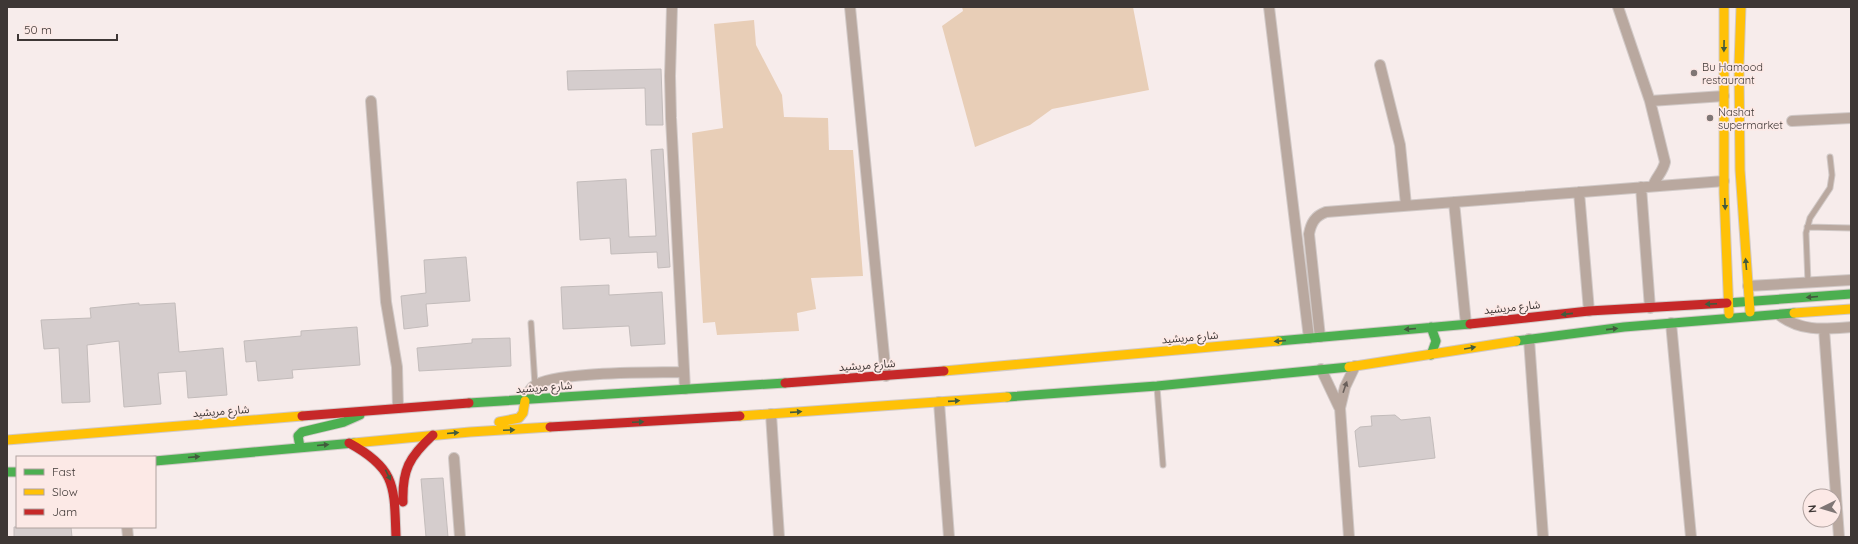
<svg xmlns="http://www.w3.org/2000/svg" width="1858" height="544" viewBox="0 0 1858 544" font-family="Quicksand,'Noto Sans Arabic',sans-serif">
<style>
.green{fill:#e8ceb7}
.building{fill:#d5cdcd;stroke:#c3bcbb}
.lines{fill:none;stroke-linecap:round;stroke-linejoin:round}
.lane-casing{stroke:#d1c9c7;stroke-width:7}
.street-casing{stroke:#d1c9c7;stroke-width:12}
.fast-casing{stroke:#d1c9c7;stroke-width:11}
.slow-casing{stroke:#d1c9c7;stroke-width:11}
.jam-casing{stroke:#d1c9c7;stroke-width:11}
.lane{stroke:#b9a89f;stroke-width:5}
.street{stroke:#b9a89f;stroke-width:10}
.fast{stroke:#4caf50;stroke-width:9}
.slow{stroke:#ffc107;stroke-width:9}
.jam{stroke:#c62828;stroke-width:9}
.oneway{fill:#425b3d}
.oneway2{fill:#695f5a}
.poi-dot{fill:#7f7675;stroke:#fce9e6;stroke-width:1.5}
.labels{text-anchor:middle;stroke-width:3.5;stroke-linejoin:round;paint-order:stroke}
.poi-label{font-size:11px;fill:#3e3735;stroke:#fce9e6;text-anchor:start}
.street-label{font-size:11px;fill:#3e3735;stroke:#fce9e6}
</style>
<rect width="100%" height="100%" fill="#f7eceb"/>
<path class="green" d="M962 7H1133L1149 90 1052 109 1030 125 975 147 942 26 963 11Z
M754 20 756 45 782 95 784 117 828 118 829 150H853L863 276 811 278 816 309 797 313 799 331 717 335 715 322 703 323 692 133 723 128 714 24Z"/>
<path class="building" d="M661 69 663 125H646L645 88 568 90 567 71Z
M663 149 670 267 658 268 657 252 611 254 610 238 580 240 577 182 626 179 629 237 656 236 651 150Z
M466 257 470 301 426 304 428 326 404 329 401 296 426 293 424 260Z
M609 285V295L662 292 665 344 631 346 629 326 563 329 561 287Z
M139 303V305L175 303 179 352 223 348 227 395 188 398 186 371 158 373 161 404 124 407 119 341 87 345 90 402 62 403 59 348 44 349 41 320 91 318 90 308Z
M357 327 360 365 292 370 293 378 258 381 256 361 246 362 244 341 301 336V331Z
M510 338 511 366 419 371 417 348 472 343V339Z
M1395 415 1401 420 1430 417 1435 458 1359 467 1355 431 1360 427 1372 426 1371 416Z
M443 478 448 537H426L421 479Z
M14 527H71L72 537H14Z"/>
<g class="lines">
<g class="lane-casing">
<path id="lane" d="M1807 227 1851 228
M1808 283 1806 233 1810 218 1830 188 1832 175 1830 157
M531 323 535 385
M1157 387 1163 465"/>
</g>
<g class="street-casing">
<path id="street" d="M672 7 670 76 671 118 685 389
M850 7 886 376
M1269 7 1309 338
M1618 7 1650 101 1665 162C1663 172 1656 177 1653 186
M1380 65 1400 145 1406 205
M371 101 386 302 397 367 398 408
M1650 101 1724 96
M1792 121 1851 118
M1641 187 1650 308
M1579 192 1589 311
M1454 202 1466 324
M1748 286 1851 280
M1779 315C1802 332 1824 329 1851 327
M1671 323 1691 537
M1824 329 1839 537
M1320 337 1309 234C1311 223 1315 216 1326 212L1724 181
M1529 339 1543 537
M1321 369 1339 407
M525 401C527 396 529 389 534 386 554 371 654 373 684 372
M939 402 949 537
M771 414 779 537
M454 458 460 537
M127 527 128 537
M1349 537 1340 408 1345 387 1355 366"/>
</g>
<g class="fast-casing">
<path id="fast" d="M1727 303 1851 294
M1431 327 1436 341 1431 355
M1278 341 1470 324
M1516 341 1624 327 1794 313
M1007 397 1157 386 1349 367
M469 403 785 383
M300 447 298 436 302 432 344 422 360 415
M155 461 354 443
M7 472H17"/>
</g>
<g class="slow-casing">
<path id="slow" d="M1724 7V193L1729 314
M1741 7 1739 65 1740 170 1750 312
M1794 313 1851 309
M1349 367 1516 341
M944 371 1278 341
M740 416 1007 397
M499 422 519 418 523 413 525 401
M7 440 302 416
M354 443 470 432 550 427"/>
</g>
<g class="jam-casing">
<path id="jam" d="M1470 324 1589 311 1727 303
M785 383 944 371
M302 416 469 403
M550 427 740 416
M349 443C397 469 394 487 396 537
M403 502C402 470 409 457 433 435"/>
</g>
<use href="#lane" class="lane"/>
<use href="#street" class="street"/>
<use href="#fast" class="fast"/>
<use href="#slow" class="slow"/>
<use href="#jam" class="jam"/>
</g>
<defs><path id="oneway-solid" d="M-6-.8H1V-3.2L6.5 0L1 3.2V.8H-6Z"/></defs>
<g class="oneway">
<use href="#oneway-solid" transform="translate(1724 46) rotate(91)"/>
<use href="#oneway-solid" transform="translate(1725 204) rotate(88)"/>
<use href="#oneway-solid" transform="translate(1746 264) rotate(-95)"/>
<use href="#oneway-solid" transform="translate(1812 297) rotate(175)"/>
<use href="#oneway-solid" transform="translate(1711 304) rotate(177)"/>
<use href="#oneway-solid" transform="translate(1567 314) rotate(174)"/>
<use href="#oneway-solid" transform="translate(1410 329) rotate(175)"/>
<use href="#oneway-solid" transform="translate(1612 329) rotate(-6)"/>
<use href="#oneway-solid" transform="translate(1280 341) rotate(175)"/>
<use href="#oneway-solid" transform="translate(1470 348) rotate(-10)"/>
<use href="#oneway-solid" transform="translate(954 401) rotate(-4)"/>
<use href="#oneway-solid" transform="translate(796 412) rotate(-4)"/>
<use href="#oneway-solid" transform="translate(638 422) rotate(-3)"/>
<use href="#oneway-solid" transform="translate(509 430) rotate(-3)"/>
<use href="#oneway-solid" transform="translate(453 433) rotate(-5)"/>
<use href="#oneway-solid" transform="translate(323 445) rotate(-5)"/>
<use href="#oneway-solid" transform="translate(194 457) rotate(-5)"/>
<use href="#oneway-solid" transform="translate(388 475) rotate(64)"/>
</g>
<use class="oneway2" href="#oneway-solid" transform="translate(1345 387) rotate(-71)"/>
<g class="poi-dot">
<circle cx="1694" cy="73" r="4"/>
<circle cx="1710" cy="118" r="4"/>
</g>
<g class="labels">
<g class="poi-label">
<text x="1702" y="71">Bu Hamood<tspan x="1702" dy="13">restaurant</tspan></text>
<text x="1718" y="116">Nashat<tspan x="1718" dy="13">supermarket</tspan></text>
</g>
<g class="street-label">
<text transform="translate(1512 307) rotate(-6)" y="4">شارع مريشيد</text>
<text transform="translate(1190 337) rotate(-5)" y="4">شارع مريشيد</text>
<text transform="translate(867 365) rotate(-4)" y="4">شارع مريشيد</text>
<text transform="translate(544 387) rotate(-4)" y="4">شارع مريشيد</text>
<text transform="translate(221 411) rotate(-4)" y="4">شارع مريشيد</text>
</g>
</g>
<rect width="1858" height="544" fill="none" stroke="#3e3735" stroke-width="16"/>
<rect x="16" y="456" width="140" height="72" fill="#fce9e6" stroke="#b0a29f"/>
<rect x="24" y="469" width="20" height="6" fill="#4caf50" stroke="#b0a29f"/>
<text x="52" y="476" font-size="12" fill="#3e3735">Fast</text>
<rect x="24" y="489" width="20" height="6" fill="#ffc107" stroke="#b0a29f"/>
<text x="52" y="496" font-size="12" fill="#3e3735">Slow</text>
<rect x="24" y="509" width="20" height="6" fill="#c62828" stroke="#b0a29f"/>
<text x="52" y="516" font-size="12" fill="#3e3735">Jam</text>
<g transform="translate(1822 508) rotate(265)"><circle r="19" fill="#fce9e6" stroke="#b0a29f"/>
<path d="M0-3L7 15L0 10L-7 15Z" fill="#7f7675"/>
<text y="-6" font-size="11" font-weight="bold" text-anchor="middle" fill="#3e3735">N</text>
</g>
<path d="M18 34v6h99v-6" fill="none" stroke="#3e3735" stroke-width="2"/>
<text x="24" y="34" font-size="12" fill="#3e3735" stroke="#fce9e6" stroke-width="3" paint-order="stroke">50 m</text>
</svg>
